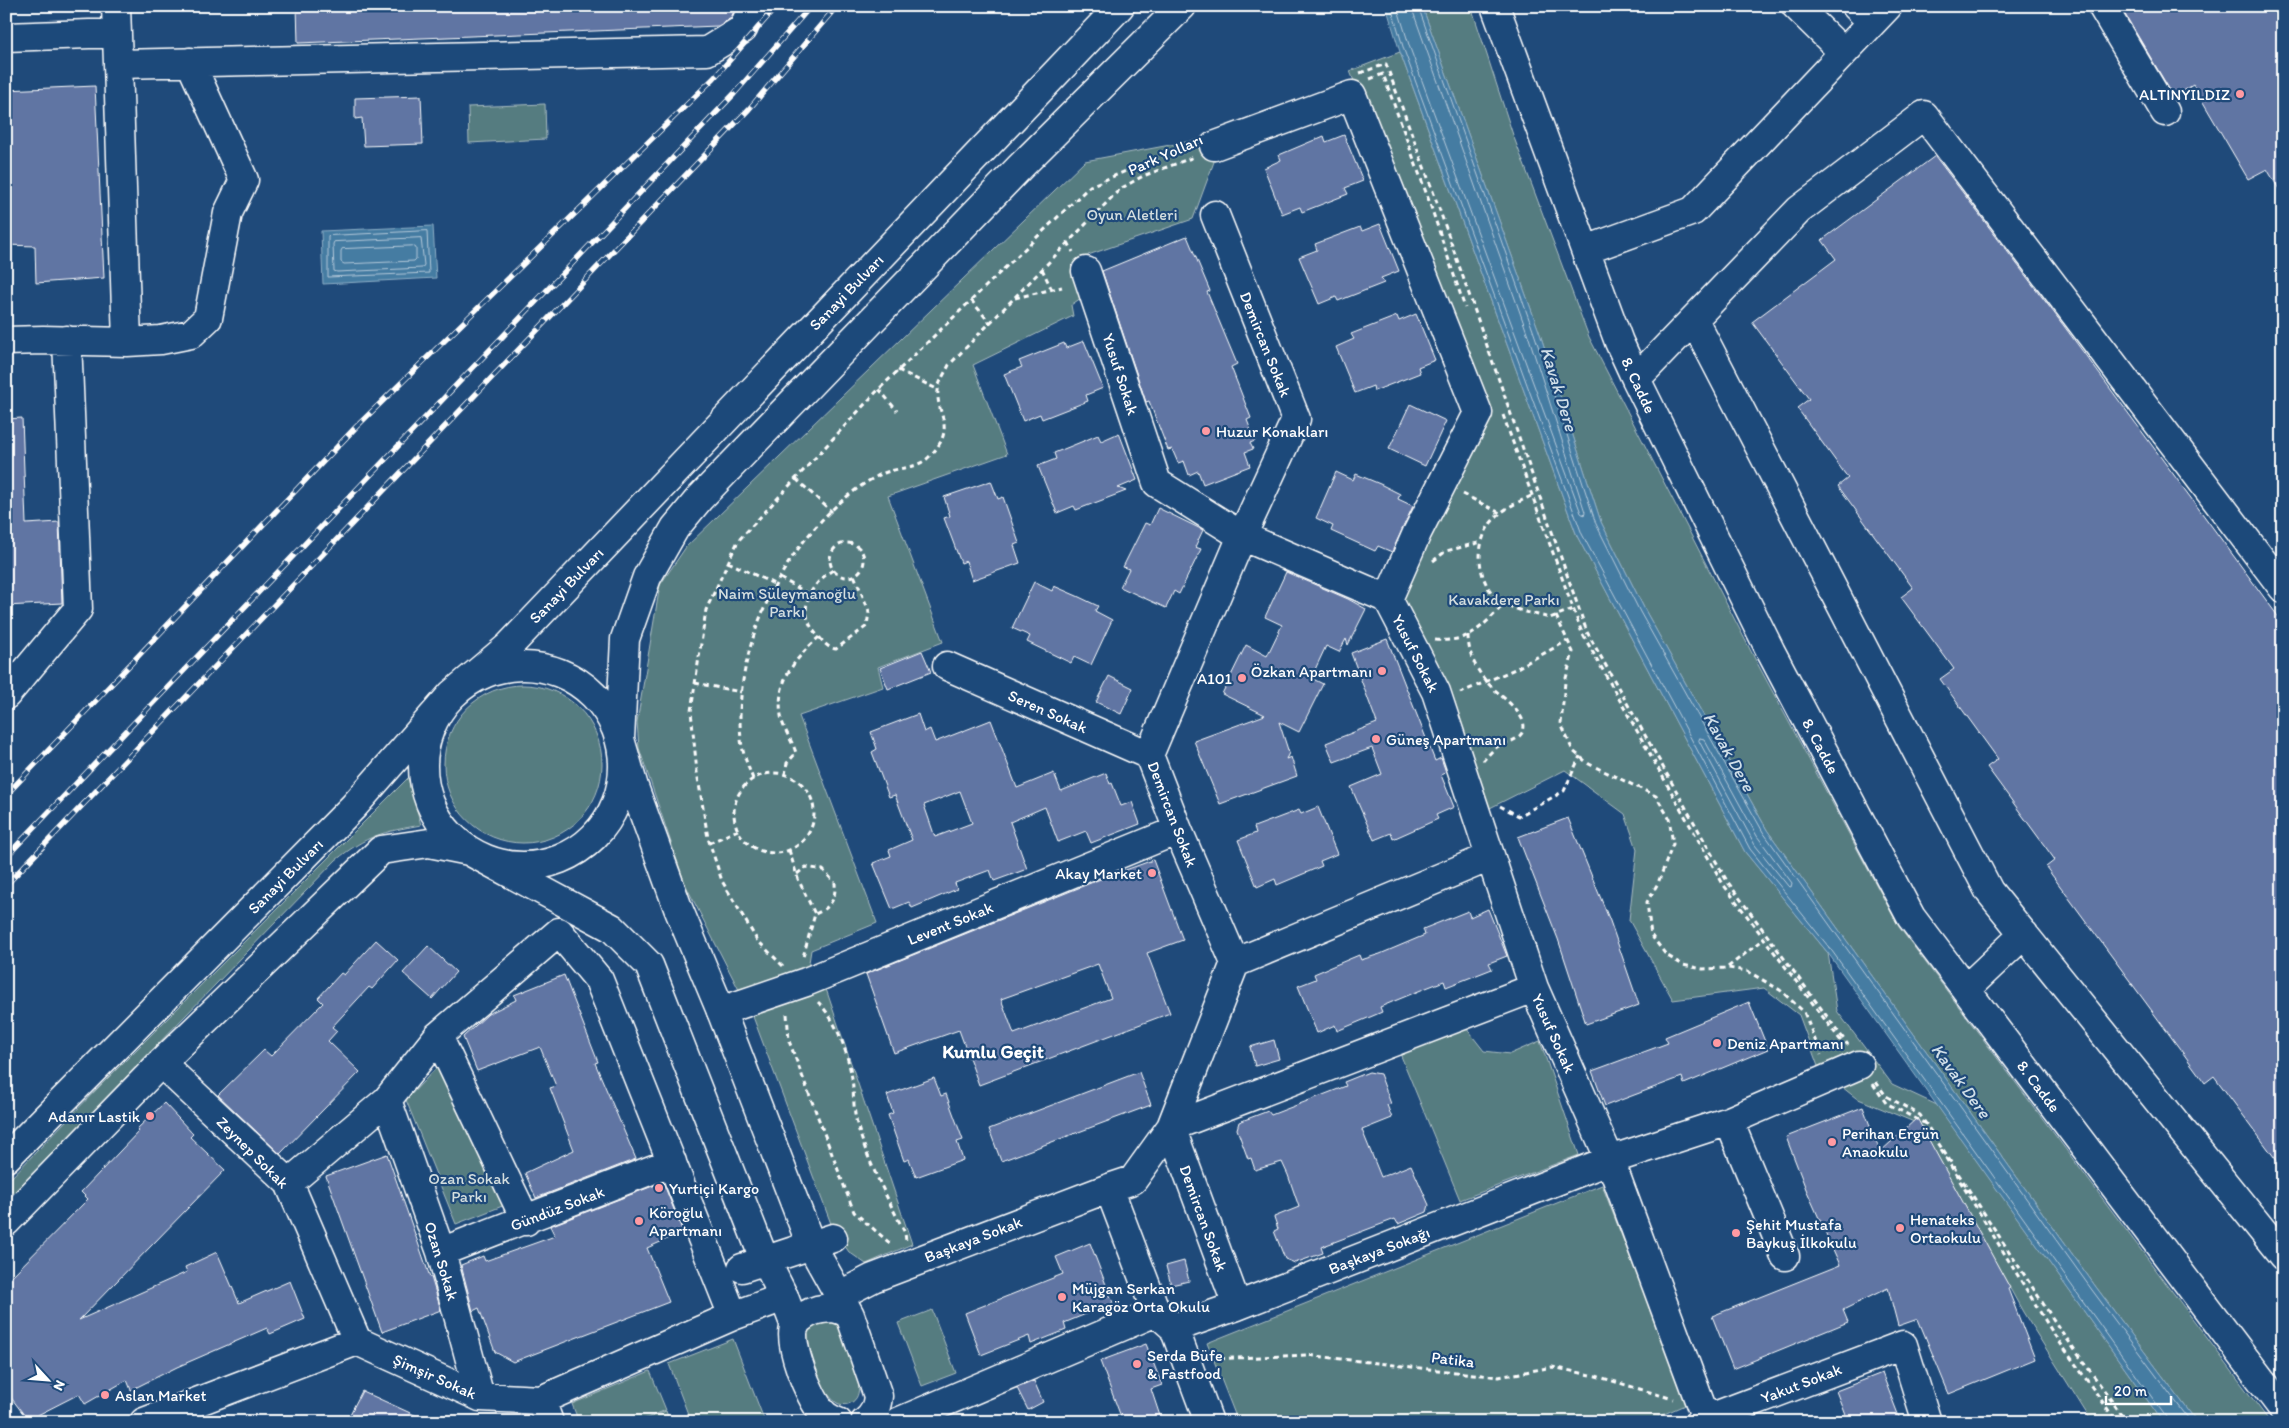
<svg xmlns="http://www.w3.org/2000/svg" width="2289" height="1428" viewBox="0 0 2289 1428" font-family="Itim,sans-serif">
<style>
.green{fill:#557b80;stroke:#aabdc0}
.water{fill:#457ba2;stroke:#8fb0c7}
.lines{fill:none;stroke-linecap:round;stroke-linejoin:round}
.shore{stroke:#b5cada;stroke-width:1}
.building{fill:#6074a3;stroke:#fff;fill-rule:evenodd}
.minor-casing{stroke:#fff;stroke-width:31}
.major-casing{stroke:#fff;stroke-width:31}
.path{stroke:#fff;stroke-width:3;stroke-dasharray:5 4;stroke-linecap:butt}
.minor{stroke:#1f4a7a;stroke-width:28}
.major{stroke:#1f4a7a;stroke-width:28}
.rail-casing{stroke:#fff;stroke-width:5.5}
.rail{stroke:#1f4a7a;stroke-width:4;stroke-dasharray:11;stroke-linecap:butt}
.poi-dot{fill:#ff9aa2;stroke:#1f4a7a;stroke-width:2}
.labels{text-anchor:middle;stroke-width:4.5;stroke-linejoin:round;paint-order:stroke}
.poi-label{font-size:16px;fill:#fff;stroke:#1f4a7a;text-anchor:start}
.street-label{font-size:16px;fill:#fff;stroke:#1f4a7a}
.park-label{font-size:16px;fill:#d4dedf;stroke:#1f4a7a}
.water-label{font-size:18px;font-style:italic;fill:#d0dee8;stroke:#1f4a7a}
.quarter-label{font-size:19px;font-weight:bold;fill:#fff;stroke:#1f4a7a}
</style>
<rect width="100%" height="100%" fill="#1f4a7a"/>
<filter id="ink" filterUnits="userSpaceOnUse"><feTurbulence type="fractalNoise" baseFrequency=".02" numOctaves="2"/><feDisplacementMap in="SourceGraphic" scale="10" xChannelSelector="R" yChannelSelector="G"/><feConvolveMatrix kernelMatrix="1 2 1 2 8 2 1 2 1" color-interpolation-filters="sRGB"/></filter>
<g filter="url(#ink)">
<path class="green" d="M1422 6H1471L1513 135 1589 337 1755 659 1899 927 2270 1422H2197L2096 1287 1767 830 1645 610 1601 522 1540 334Z
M1400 52 1577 536 1745 852 1828 953 1837 1011 1892 1084 1937 1105 2163 1422H2092L2023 1312 1919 1124 1856 1098 1819 1069 1799 1015 1764 988 1673 1000 1629 920 1637 849 1625 814 1565 770 1480 813 1454 703 1396 600 1484 412 1350 71Z
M545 104 546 139 469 143 468 107Z
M1202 139 1215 159 1193 219 1088 255V293L1071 305 1073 316 973 365 1007 454 888 496 943 642 878 667 883 687 799 716 877 923 811 950 808 969 739 990 685 884 639 748 637 722 660 585 686 547 1085 161Z
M444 764a79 79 0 1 1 158 0a79 79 0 1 1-158 0Z
M408 778 421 825C383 832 367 835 336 860L6 1201V1183L97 1089Z
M824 983 912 1244 866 1264 849 1252 833 1229 752 1014Z
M1466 1028 1484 1051 1510 1054 1540 1041 1579 1155 1460 1200 1399 1051Z
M439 1065 505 1205 456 1224 406 1100Z
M1602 1185 1687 1404 1646 1422H1238L1207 1343Z
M932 1310 956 1373 922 1386 898 1323Z
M833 1320C846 1330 853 1351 856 1367 858 1379 864 1399 848 1404 844 1405 841 1405 837 1403 821 1392 803 1351 806 1331 807 1328 810 1324 811 1321Z
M733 1339 765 1422H691L669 1364Z
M650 1371 666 1410 637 1422H579L572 1404Z
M666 1411 670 1422H639Z"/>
<path class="water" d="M1386 6H1422L1540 334 1601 522 1645 610 1767 830 2096 1287 2197 1422H2163L1828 953 1745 852 1577 536 1400 52Z
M433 226 436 278 323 284 321 231Z"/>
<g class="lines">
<path class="shore" d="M1391 6 1404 50 1582 534 1750 849 1832 951 2166 1417 2167 1422
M1397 6 1410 48 1581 513 1584 515 1585 512 1529 338 1411 6
M1418 6 1535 336 1596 524 1640 612 1763 832 2092 1290 2191 1422
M427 231 429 273 328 277V236Z
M421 238 424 265 422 268 337 272 334 271 333 244 334 242Z
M413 246 416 248V259L414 261 344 264 341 262V251L342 249Z
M1700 738 1704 739 1757 836 1792 883 1791 887 1788 886 1755 845 1699 741Z"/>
</g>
<path class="building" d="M297 6H736L731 18 718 26 298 43Z
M2120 6H2283V196L2267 169 2248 179 2193 85 2174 97Z
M95 86 104 278 36 283 35 246 6 245V90Z
M421 96 423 144 364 146 362 118 355 119V98Z
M1344 135 1363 181 1345 188 1348 194 1302 212 1300 207 1282 214 1264 168 1281 160 1279 155 1324 136 1326 142Z
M1935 156 2064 326 2283 623V1169L2214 1076 2205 1083 2046 867 2055 860 1987 767 1998 759 1940 679 1954 669 1901 597 1913 588 1838 486 1848 478 1797 408 1809 399 1752 322 1836 259 1822 240Z
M1380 224 1399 271 1381 278 1384 283 1338 301 1336 297 1319 304 1299 257 1317 250 1315 244 1360 227 1362 231Z
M1187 236 1210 291 1207 292 1237 364 1231 367 1251 418 1247 420 1255 441 1250 443 1253 449 1245 452 1250 466 1203 484 1198 471 1189 475 1184 461 1178 463 1172 449 1168 450 1149 401 1146 402 1102 271Z
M1416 314 1435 360 1418 367 1420 373 1374 391 1373 386 1355 393 1336 347 1354 339 1351 334 1397 316 1399 321Z
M1084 341 1103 388 1086 395 1088 401 1042 419 1040 414 1023 421 1004 374 1022 367 1019 361 1064 343 1066 348Z
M1410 404 1446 421 1425 466 1389 449Z
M22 418 26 524 59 522 62 603 6 606V419Z
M1119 433 1137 480 1118 488 1126 491 1076 510 1074 506 1057 513 1038 466 1056 459 1054 453 1086 440 1098 435 1101 441Z
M1336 472 1353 480 1356 474 1380 484 1400 494 1398 499 1413 506 1392 552 1378 546 1375 551 1331 531 1333 526 1316 518Z
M991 481 998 499 1003 497 1019 543 1014 545 1020 563 972 580 966 561 961 563 944 518 950 516 944 497Z
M1158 508 1203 530 1195 547 1201 549 1179 594 1174 591 1166 608 1120 587 1129 569 1123 567 1145 523 1150 525Z
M1286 572 1348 599 1366 609 1348 645 1346 639 1339 652 1326 646 1311 678 1323 684 1299 732 1279 722 1289 753 1286 759 1291 757 1297 776 1220 804 1194 741 1265 715 1222 694 1246 645 1267 656 1282 625 1265 617Z
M1034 582 1052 591 1054 586 1077 596 1098 606 1095 611 1112 620 1091 665 1074 657 1071 663 1027 642 1030 636 1012 628Z
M1387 639 1435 761 1441 758 1446 772 1441 775 1454 807 1436 815 1438 819 1393 839 1391 833 1374 840 1351 787 1382 774 1372 748 1334 762 1326 743 1377 723 1351 653Z
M922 651 931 672 888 689 880 668Z
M1109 676 1133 688 1121 714 1096 702Z
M918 714 924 732 930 729 935 742 991 720 1017 788 1054 773 1061 791 1106 773 1110 784 1112 783 1121 806 1132 802 1140 824 1091 843 1086 831 1058 842 1045 807 1010 822 1027 869 994 881 990 870 955 883 957 889 912 908 909 902 892 909 873 863 891 856 889 850 912 840 895 795 889 797 872 752 877 749 871 732ZM960 791 972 823 935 837 924 805Z
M1318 807 1337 854 1320 861 1322 866 1296 877 1277 885 1275 879 1257 887 1238 840 1256 833 1254 827 1299 810 1301 814Z
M1568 818 1610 921 1639 1005 1586 1024 1558 939 1518 837Z
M1153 860 1183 940 1147 953 1170 1013 979 1085 959 1030 894 1053 866 974 1098 880ZM1098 964 1111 998 1014 1034 1001 999Z
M1488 909 1507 956 1489 963 1492 969 1446 987 1444 981 1426 988 1380 1007 1382 1012 1337 1031 1335 1025 1317 1033 1298 986 1316 979 1314 974 1359 955 1361 960 1380 954 1425 935 1423 929 1468 911 1470 917Z
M376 940 398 960 372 989 369 987 332 1027 337 1031 328 1041 360 1072 280 1154 218 1095 264 1050 271 1056 323 1003 318 998 341 973 344 975Z
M428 946 456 972 432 999 403 973Z
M564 975 598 1062 595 1063 636 1159 536 1198 525 1173 574 1150 550 1088 556 1086 540 1047 477 1071 463 1037 488 1014 516 1000 514 995Z
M1749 1002 1768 1049 1684 1084 1682 1077 1605 1106 1592 1071 1668 1043 1665 1037Z
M1274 1040 1279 1059 1255 1066 1250 1047Z
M1139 1072 1151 1105 1001 1161 989 1129Z
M1369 1072 1380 1074 1391 1104 1387 1105 1392 1118 1362 1130 1381 1177 1411 1165 1429 1205 1427 1212 1398 1224 1395 1219 1321 1247 1323 1253 1295 1263 1285 1259 1274 1231 1278 1229 1274 1217 1299 1207 1288 1175 1282 1162 1255 1170 1251 1158 1248 1159 1237 1129 1239 1122 1268 1111 1271 1115 1346 1086 1344 1082Z
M934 1078 941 1096 946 1094 963 1140 957 1142 963 1160 916 1177 909 1159 904 1161 888 1115 893 1113 887 1095Z
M164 1103 193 1134 190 1137 225 1170 79 1320 187 1272 185 1267 217 1252 239 1303 290 1281 305 1319 270 1334 267 1328 177 1367 131 1390 127 1380 85 1404 79 1394 28 1420 6 1391V1282L88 1199 81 1192 139 1131 137 1129Z
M1863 1107 1880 1152 1917 1118 2010 1288 2008 1289 2035 1359 1949 1394 1918 1319 1898 1326 1888 1288 1843 1310 1848 1322 1733 1369 1712 1316 1840 1265 1806 1189 1786 1137Z
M387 1154 430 1277H431L441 1310 382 1332 326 1176Z
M663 1182 683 1232 647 1248 669 1302 513 1362 495 1352 479 1308 473 1311 461 1265 483 1256 485 1261 555 1236 550 1226Z
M1090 1243 1113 1303 1064 1323 1066 1330 1031 1344 1029 1336 981 1355 965 1313 1063 1274 1056 1257Z
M1184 1261 1189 1281 1171 1285 1166 1266Z
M1146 1344 1162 1385 1151 1389 1162 1422H1123L1100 1361Z
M1882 1373 1901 1422H1848L1836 1391Z
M1034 1381 1043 1402 1028 1410 1017 1388Z
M362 1391 430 1422H346Z"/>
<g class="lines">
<g class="minor-casing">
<path id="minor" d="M116 6 118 64 707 51 743 29 753 6
M1495 6 1619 342 1636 379 1771 652 1911 917 2283 1409
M1796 6 1843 52
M1856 6 1872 22
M2102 6 2165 112
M6 37 117 33
M118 64 127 342
M1214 146 1352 95 1478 413 1417 533 1388 599
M1215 215 1296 419 1242 536 1149 755 1178 830 1235 963 1171 1127 1237 1306
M1586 250 1693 211 1888 6
M1086 271 1157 483 1242 536 1388 599 1436 692 1534 988 1610 1160 1729 1121 1859 1065
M1694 320 1989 891 2283 1256
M6 341 43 340 127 342 161 340 191 334 208 318 228 213 244 180 190 62
M1636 379 1799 210 1924 115 2283 588
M947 666 1149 755
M6 695 78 609 67 340
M1235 963 1490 857
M1966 989 2024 934
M721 1011 806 982 1178 830
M438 1036 526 1221
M161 1063 289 1183 357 1341
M387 1100 441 1252 480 1397
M1729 1121 1785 1256
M289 1183 387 1100 438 1036 559 932 599 980 733 1316
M1109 1188 1156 1312 1174 1328 1237 1306 1610 1160 1706 1419
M441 1252 672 1162
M742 1268 833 1238
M840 1295 873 1278 1109 1188 1133 1180 1171 1127 1534 988
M1174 1328 1209 1422
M541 1400 549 1422
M144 1422 357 1341 480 1397 541 1400 733 1316 784 1297
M898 1422 1156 1312
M1699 1422 1903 1345 1927 1422"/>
</g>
<g class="major-casing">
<path id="major" d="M423 766a100 100 0 1 1 200 0a100 100 0 1 1-200 0Z
M6 1158 354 806 452 694 509 646 1120 6
M6 1222 161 1063 381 850 429 843 469 851 612 928 649 965 761 1251 784 1297 795 1326
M850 1315 811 1245 721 1011 678 908 634 787 620 739 625 639 647 577 675 528 699 499 1020 167 1182 6
M838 1422C832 1420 827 1418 822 1412 810 1399 786 1341 795 1325 799 1318 809 1312 817 1310 831 1307 838 1307 850 1315L878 1396C877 1407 874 1415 865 1422"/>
</g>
<path class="path" d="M1360 73 1386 64 1434 194 1587 632 1727 881 1848 1045
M1370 79 1383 74 1428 198 1465 308
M1068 242 1073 252
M1042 269 1052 290
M1015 298 1062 287
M971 300 990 323
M898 370 939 390
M879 389 897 411
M1503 415 1582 633 1723 884 1844 1045
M796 479 832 512
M1463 494 1500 513
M1531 496C1516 503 1500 510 1490 524 1473 548 1478 587 1503 603 1516 611 1536 614 1550 618L1573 609
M830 560a17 17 0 1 1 34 0a17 17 0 1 1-34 0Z
M1433 561 1446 551 1482 542
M728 562 776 585
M833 570C809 585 795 611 818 636 824 642 827 648 836 649L867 626 869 611 854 575
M780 578 809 594
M1556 616 1573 652 1565 682 1561 724 1573 751 1589 764 1656 796 1669 818 1673 844 1658 883 1647 902 1651 935 1666 955 1683 965 1703 969 1728 968 1747 971 1780 990 1804 1012 1821 1055
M1468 635C1468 652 1475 668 1486 681 1495 693 1530 714 1523 731 1518 742 1505 742 1497 747 1492 750 1487 757 1483 761
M1435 640C1469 643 1482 627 1504 604
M695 683 741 692
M1460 693 1515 669 1567 641
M734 813a40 40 0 1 1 80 0a40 40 0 1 1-80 0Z
M785 775 787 763 796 753C793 742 785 732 782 721 774 683 793 661 819 637
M753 779C748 766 742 752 741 739 732 646 785 539 861 486 868 481 877 476 884 473 899 467 918 469 930 456 960 425 932 413 939 385 941 379 946 371 949 365L1120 189 1143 176 1194 157
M1500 806 1519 816 1564 791 1580 756
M709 843 738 830
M789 850 798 879 815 914 803 957
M797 874 806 867 823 870 835 883C836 900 830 908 815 914
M783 966 757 940 722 881 708 838 697 772 691 711 706 610 738 541 879 389 1090 186 1191 144
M1728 967 1764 939
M818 1002C837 1021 847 1051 852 1078 854 1093 853 1109 857 1124 868 1163 887 1197 905 1233L906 1241
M787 1014 789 1041 854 1212 892 1245
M1876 1082 1886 1096 1920 1115 2059 1328 2127 1422
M1873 1084 1886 1103 1924 1123
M1941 1150 2053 1333 2117 1422
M1211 1359 1307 1355 1499 1377 1552 1367 1596 1376 1673 1399"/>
<use href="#minor" class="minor"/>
<use href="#major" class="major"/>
<g class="rail-casing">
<path id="rail" d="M6 795 356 427 714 78 777 6
M6 857 734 94 811 6
M6 885 749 109 837 6"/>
</g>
<use href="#rail" class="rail"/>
</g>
</g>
<g class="poi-dot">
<circle cx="2240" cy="94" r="5"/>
<circle cx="1206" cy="431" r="5"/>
<circle cx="1382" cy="671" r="5"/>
<circle cx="1242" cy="678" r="5"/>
<circle cx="1376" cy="739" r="5"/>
<circle cx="1152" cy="873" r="5"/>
<circle cx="1717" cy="1043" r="5"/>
<circle cx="150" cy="1116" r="5"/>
<circle cx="1832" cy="1142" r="5"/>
<circle cx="659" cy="1188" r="5"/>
<circle cx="639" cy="1221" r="5"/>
<circle cx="1900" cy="1228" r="5"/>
<circle cx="1736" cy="1233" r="5"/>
<circle cx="1062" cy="1297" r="5"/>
<circle cx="1137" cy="1364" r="5"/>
<circle cx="105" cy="1395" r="5"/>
</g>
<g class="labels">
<g class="poi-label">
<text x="2230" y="100" text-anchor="end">ALTINYILDIZ</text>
<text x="1216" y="437">Huzur Konakları</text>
<text x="1372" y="677" text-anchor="end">Özkan Apartmanı</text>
<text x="1232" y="684" text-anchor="end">A101</text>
<text x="1386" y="745">Güneş Apartmanı</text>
<text x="1142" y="879" text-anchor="end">Akay Market</text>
<text x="1727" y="1049">Deniz Apartmanı</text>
<text x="140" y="1122" text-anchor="end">Adanır Lastik</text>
<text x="1842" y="1139">Perihan Ergün<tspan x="1842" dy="18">Anaokulu</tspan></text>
<text x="669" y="1194">Yurtiçi Kargo</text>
<text x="649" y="1218">Köroğlu<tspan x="649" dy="18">Apartmanı</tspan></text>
<text x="1910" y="1225">Henateks<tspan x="1910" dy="18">Ortaokulu</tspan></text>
<text x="1746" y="1230">Şehit Mustafa<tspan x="1746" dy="18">Baykuş İlkokulu</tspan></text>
<text x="1072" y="1294">Müjgan Serkan<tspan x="1072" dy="18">Karagöz Orta Okulu</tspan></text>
<text x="1147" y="1361">Serda Büfe<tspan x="1147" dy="18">&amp; Fastfood</tspan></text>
<text x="115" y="1401">Aslan Market</text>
</g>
<g class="street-label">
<text transform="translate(1165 154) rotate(-24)" y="6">Park Yolları</text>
<text transform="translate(846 292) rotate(-46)" y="6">Sanayi Bulvarı</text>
<text transform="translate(1266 344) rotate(68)" y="6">Demircan Sokak</text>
<text transform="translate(1121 374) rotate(72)" y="6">Yusuf Sokak</text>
<text transform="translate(1639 385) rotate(65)" y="6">8. Cadde</text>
<text transform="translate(566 585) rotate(-46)" y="6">Sanayi Bulvarı</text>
<text transform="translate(1416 653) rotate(63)" y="6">Yusuf Sokak</text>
<text transform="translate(1048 711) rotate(24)" y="6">Seren Sokak</text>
<text transform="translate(1821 746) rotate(62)" y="6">8. Cadde</text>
<text transform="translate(1173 814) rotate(69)" y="6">Demircan Sokak</text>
<text transform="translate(285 876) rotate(-45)" y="6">Sanayi Bulvarı</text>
<text transform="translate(950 923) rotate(-22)" y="6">Levent Sokak</text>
<text transform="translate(1554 1033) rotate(66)" y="6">Yusuf Sokak</text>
<text transform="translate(2039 1086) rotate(53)" y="6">8. Cadde</text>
<text transform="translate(253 1152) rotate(45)" y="6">Zeynep Sokak</text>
<text transform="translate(557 1208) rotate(-21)" y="6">Gündüz Sokak</text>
<text transform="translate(1204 1218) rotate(70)" y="6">Demircan Sokak</text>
<text transform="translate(973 1239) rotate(-21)" y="6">Başkaya Sokak</text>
<text transform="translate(1379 1250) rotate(-21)" y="6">Başkaya Sokağı</text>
<text transform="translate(442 1261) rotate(73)" y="6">Ozan Sokak</text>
<text transform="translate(1453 1359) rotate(7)" y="6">Patika</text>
<text transform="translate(435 1376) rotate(24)" y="6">Şimşir Sokak</text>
<text transform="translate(1801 1383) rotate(-21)" y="6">Yakut Sokak</text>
</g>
<g class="park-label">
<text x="1132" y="220">Oyun Aletleri</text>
<text x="787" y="599">Naim Süleymanoğlu<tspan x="787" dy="18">Parkı</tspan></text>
<text x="1504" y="605">Kavakdere Parkı</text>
<text x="469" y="1184">Ozan Sokak<tspan x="469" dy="18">Parkı</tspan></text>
</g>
<g class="water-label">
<text transform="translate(1559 389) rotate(73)" y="6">Kavak Dere</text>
<text transform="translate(1729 752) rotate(61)" y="6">Kavak Dere</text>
<text transform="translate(1961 1081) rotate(54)" y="6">Kavak Dere</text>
</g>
<g class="quarter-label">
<text x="993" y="1058">Kumlu Geçit</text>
</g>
</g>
<rect width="2289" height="1428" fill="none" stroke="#1f4a7a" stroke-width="25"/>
<rect x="12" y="12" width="2264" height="1403" fill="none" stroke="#fff" stroke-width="2" filter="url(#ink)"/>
<g transform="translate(48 1380) rotate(116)" stroke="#1f4a7a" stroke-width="4" paint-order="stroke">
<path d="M0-4L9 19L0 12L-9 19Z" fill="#ffffff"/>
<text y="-8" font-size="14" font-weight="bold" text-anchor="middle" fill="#ffffff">N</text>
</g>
<path d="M2106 1396v8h65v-8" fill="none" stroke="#ffffff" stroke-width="2.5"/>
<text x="2114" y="1396" font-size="15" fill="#ffffff" stroke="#1f4a7a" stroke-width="4" paint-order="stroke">20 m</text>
</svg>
